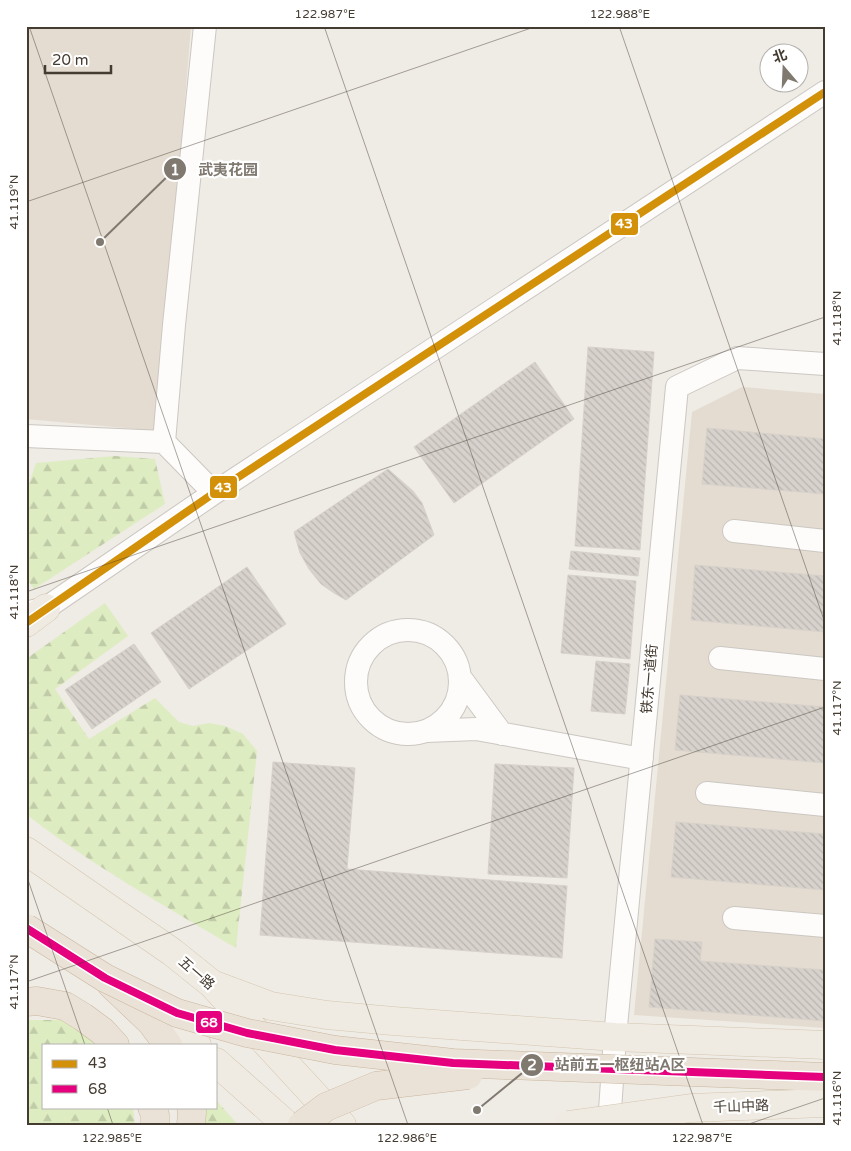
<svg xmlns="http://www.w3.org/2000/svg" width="851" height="1151" viewBox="0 0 851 1151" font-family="'Varela Round','Noto Sans SC',sans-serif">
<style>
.residential{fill:#e4dcd1}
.forest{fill:url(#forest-firs)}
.building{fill:url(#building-back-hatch);stroke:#d7d1cb}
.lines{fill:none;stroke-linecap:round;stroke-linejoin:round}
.minor-casing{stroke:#cbc7c1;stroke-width:24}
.major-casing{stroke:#d3c6b0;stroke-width:29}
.highway-casing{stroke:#c9b69e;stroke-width:29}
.minor{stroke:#fdfcfb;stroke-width:22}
.major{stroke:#f0ebe2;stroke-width:28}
.highway{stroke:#ebe2d7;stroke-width:28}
.major-bridge-casing{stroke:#d3c6b0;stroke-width:29;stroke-linecap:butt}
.highway-bridge-casing{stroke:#c9b69e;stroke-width:29;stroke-linecap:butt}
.major-bridge{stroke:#f0ebe2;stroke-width:28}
.highway-bridge{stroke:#ebe2d7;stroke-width:28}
.bus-1-casing{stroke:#fff;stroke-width:11}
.bus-2-casing{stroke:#fff;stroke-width:11}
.bus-1{stroke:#d3910a;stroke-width:8}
.bus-2{stroke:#e5007d;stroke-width:8}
.ticks{fill:none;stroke:#443b31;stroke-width:1;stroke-opacity:0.45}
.labels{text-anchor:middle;stroke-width:4.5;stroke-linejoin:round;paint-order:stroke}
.street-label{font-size:14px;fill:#443b31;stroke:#fff}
.leader{fill:none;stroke:#807970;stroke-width:2}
.callout-dot{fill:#807970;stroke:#fff;stroke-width:2}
.mark-label{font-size:15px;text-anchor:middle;font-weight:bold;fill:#fff}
.callout-label{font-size:15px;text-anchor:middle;font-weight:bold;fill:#807970;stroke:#fff;stroke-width:4.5;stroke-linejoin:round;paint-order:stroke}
.line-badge{stroke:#fff;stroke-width:2}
.badge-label{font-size:14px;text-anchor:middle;font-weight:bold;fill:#fff}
.neatline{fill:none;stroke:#443b31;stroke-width:2}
.ticks-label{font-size:12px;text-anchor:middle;fill:#443b31}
</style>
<defs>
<pattern id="forest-firs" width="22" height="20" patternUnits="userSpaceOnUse" patternTransform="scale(1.25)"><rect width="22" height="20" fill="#deecc2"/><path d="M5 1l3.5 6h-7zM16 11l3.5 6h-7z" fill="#c0cba7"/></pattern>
<pattern id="building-back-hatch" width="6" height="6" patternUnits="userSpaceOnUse" patternTransform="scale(1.25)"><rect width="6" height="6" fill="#d7d2cc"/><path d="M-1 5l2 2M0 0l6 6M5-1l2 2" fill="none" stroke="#bab5b0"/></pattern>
</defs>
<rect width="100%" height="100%" fill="#efebe5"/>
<path class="residential" d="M29 26H191L158 431 26 419V65Z
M742 387 825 394V1028L634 1015 692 412Z"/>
<path class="forest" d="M115 456 155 459 165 504 34 589 26 578V493L36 463Z
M105 603 128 636 55 689 89 739 155 698 179 722 193 726 209 723 225 726 243 734 257 751 236 948C165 906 91 865 26 814V659Z
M28 1020H67L98 1045H44V1107H133L135 1125H26V1021Z
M216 1100 238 1125H204L203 1107H216Z"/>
<path class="building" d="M588 347 654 352 640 550 575 546Z
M535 362 574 419 454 503 414 447Z
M707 428 825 439V494L702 484Z
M388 469 413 491 422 503 434 535 346 600 334 593 321 584 309 569 300 553 294 532Z
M571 551 640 558 638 576 569 569Z
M695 565 825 576V632L691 620Z
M247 567 286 624 189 689 151 633Z
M568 575 636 581 630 659 561 653Z
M134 644 161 682 92 729 65 690Z
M596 661 630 664 625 714 591 711Z
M680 695 825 707V763L675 750Z
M273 762 355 768 347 869 567 886 562 958 260 935Z
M495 764 574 768 567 878 488 874Z
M676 822 825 834V890L671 877Z
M655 939 702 942 700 961 825 970V1021L649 1007Z"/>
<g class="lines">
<g class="minor-casing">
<path id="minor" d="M26 436 164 442 214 493
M164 442 174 325 205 26
M734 531 825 541
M30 612 46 608 214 493 825 92
M356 682a52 52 0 1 1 104 0a52 52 0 1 1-104 0Z
M720 658 825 669
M460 677 502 734
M427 731 476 729 631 757 642 758
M707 793 825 805
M734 918 825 926
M609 1125 615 1037 677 387 737 358 825 364"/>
</g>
<g class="major-casing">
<path id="major" d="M26 623 46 608
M26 851 172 952 212 984 342 1125
M212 984 271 1006 327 1015 393 1021 615 1037 825 1045
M150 1006 172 1022 197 1045
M216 1062 287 1125"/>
</g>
<g class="highway-casing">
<path id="highway" d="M111 984 151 1022 168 1045
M26 1002 37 1001 65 1006 83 1017 102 1031 115 1045
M152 1107 155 1115V1125
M191 1107 192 1112 191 1125"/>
</g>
<use href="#minor" class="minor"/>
<use href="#major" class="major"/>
<use href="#highway" class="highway"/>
<g class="major-bridge-casing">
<path id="major-bridge" d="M568 1125 691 1108 825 1103"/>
</g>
<g class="highway-bridge-casing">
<path id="highway-bridge" d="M26 928 105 978 177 1013 247 1033 335 1050 453 1063 825 1077
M302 1125 326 1107 376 1086 468 1075"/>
</g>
<use href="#major-bridge" class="major-bridge"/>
<use href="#highway-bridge" class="highway-bridge"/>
<g class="bus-1-casing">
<path id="bus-1" d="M26 623 214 493 825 92"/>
</g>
<g class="bus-2-casing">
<path id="bus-2" d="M26 928 105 978 177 1013 247 1033 335 1050 453 1063 825 1077"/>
</g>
<use href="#bus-1" class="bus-1"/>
<use href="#bus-2" class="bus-2"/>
</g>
<path class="ticks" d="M29 26 408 1125M324 26 703 1125M619 26 825 623M26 202 537 26M26 592 825 317M26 874 85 1045M26 982 825 707M107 1107 113 1125M746 1125 825 1098"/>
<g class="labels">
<g class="street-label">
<text transform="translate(649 679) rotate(-85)" y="5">铁东一道街</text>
<text transform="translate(197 973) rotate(41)" y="5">五一路</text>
<text transform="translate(741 1106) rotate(-2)" y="5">千山中路</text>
</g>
</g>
<path class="leader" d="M100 242L175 169M477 1110L532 1065"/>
<g class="callout-dot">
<circle cx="100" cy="242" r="5"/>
<circle cx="477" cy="1110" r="5"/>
<circle cx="175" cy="169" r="12"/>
<circle cx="532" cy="1065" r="12"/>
</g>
<g class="mark-label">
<text x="175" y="175">1</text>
<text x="532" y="1070">2</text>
</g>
<g class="callout-label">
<text x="228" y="175">武夷花园</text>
<text x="620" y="1070">站前五一枢纽站A区</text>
</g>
<g class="line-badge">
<rect x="610" y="212" width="29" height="24" rx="5" fill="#d3910a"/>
<rect x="209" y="475" width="29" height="24" rx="5" fill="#d3910a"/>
<rect x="195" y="1010" width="28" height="24" rx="5" fill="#e5007d"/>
</g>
<g class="badge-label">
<text x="624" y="228">43</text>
<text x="223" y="492">43</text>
<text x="209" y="1027">68</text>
</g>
<rect width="851" height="1151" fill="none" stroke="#ffffff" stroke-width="55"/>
<rect x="42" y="1044" width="175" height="65" fill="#ffffff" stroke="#b4b1ad"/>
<rect x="52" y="1060" width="25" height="8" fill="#d3910a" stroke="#b4b1ad"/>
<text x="88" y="1068" font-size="15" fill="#443b31">43</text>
<rect x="52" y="1085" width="25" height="8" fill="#e5007d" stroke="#b4b1ad"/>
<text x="88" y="1094" font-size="15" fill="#443b31">68</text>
<g transform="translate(784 68) rotate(341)"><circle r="24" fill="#ffffff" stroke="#b4b1ad"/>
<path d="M0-4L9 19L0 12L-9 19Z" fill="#807970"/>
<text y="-8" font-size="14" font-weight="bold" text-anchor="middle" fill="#443b31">北</text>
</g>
<path d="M45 65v8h66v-8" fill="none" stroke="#443b31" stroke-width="2.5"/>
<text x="52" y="65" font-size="15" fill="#443b31" stroke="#ffffff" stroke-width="4" paint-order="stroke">20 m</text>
<rect x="28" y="28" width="796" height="1096" class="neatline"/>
<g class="ticks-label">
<text x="325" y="18">122.987°E</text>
<text x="620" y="18">122.988°E</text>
<text transform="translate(14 202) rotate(-90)" y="4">41.119°N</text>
<text transform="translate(837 318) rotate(-90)" y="4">41.118°N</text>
<text transform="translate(14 592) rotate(-90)" y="4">41.118°N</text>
<text transform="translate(837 708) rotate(-90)" y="4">41.117°N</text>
<text transform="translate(14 982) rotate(-90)" y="4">41.117°N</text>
<text transform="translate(837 1098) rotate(-90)" y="4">41.116°N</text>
<text x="112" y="1142">122.985°E</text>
<text x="407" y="1142">122.986°E</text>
<text x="702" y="1142">122.987°E</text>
</g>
</svg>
